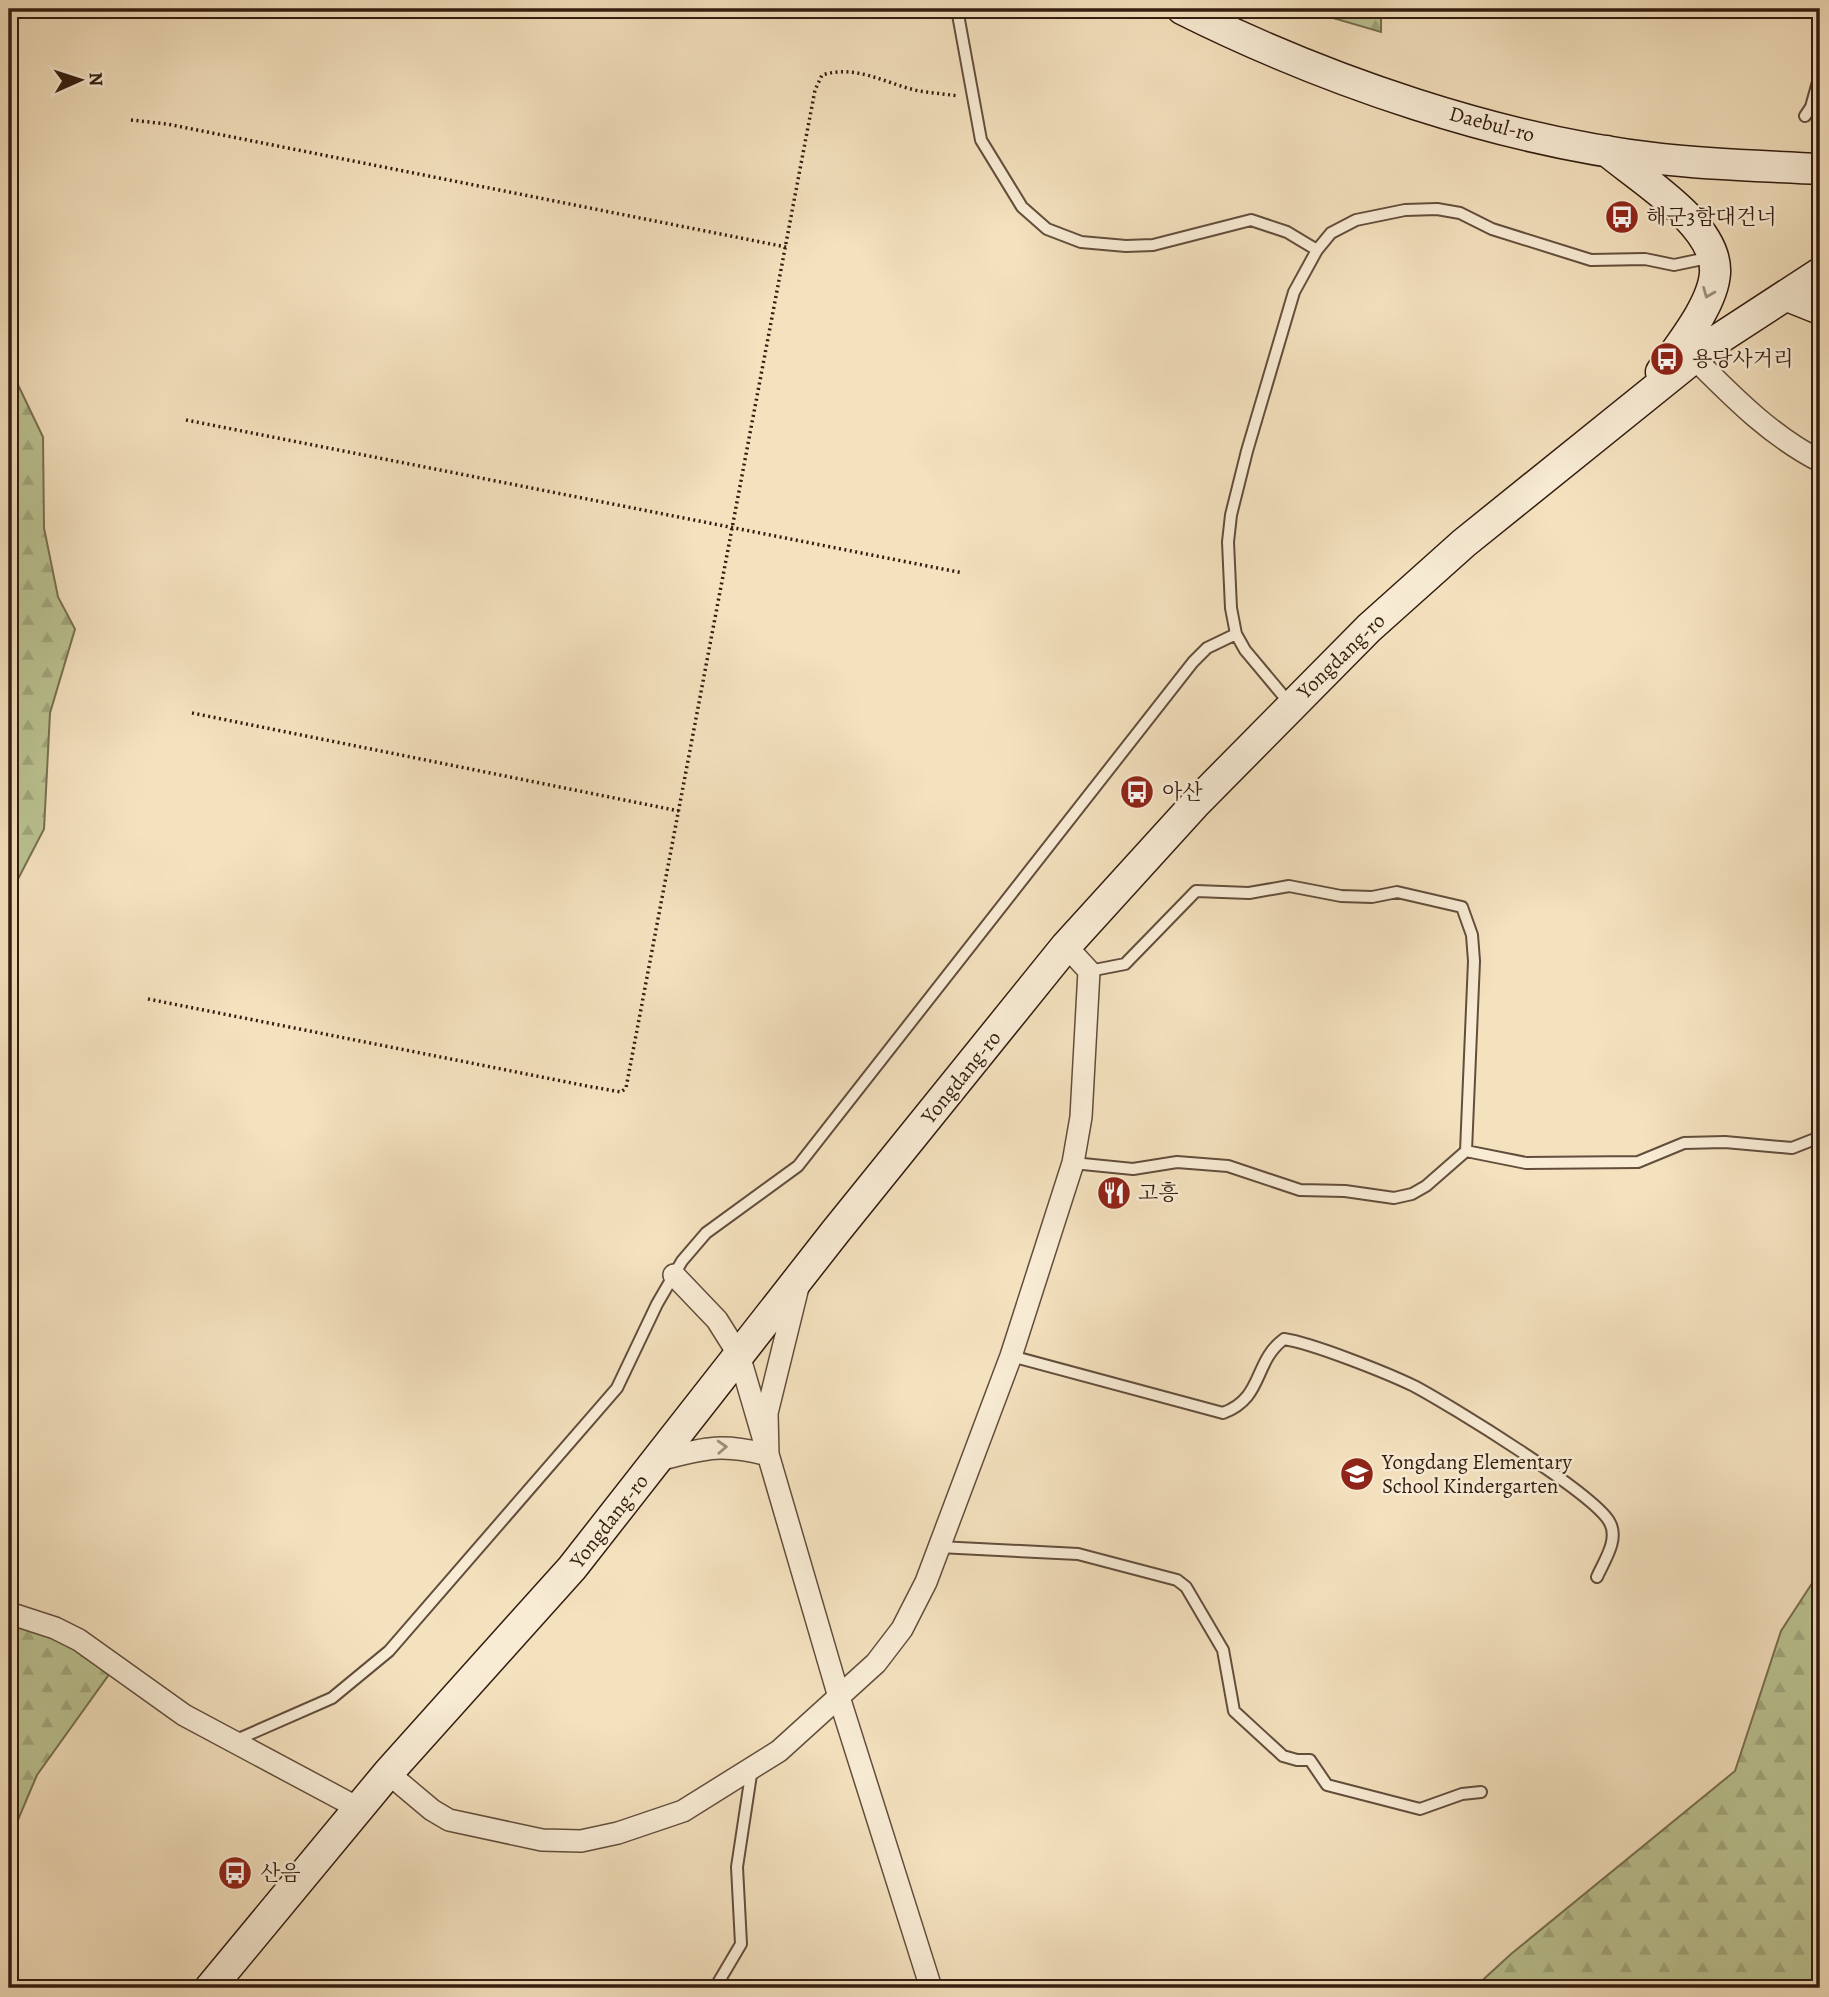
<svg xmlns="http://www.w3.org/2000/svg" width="1829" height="1997" viewBox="0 0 1829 1997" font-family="Alegreya,'Noto Serif KR',serif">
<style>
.forest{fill:url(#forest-firs);stroke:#777051;stroke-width:2}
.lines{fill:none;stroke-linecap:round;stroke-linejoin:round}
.lane-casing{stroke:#634d3c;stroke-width:14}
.street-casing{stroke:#634d3c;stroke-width:24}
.secondary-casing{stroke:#331c10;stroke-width:33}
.path{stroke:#331c10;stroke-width:3.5;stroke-dasharray:2 3.5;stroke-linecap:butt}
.lane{stroke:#f8ecd5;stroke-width:10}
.street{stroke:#f8ecd5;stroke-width:21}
.secondary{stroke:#f8ecd5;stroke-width:30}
.oneway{stroke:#9f8e7c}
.labels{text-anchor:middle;stroke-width:5;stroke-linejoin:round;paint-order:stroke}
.street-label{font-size:21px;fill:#331c10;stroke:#f8ecd5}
.poi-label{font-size:21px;fill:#331c10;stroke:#f8ecd5;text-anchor:start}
</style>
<defs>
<pattern id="forest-firs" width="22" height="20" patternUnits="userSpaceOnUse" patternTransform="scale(1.75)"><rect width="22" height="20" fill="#bbc392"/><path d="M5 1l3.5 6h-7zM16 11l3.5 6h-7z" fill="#a1a77d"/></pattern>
</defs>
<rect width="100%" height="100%" fill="#f4e1be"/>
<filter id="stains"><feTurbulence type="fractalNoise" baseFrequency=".00286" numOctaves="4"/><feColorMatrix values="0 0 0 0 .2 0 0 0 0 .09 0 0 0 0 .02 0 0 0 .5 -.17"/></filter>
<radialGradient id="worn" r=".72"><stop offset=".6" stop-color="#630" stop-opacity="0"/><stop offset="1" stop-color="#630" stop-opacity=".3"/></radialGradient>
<path class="forest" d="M1302 9H1381V32Z
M9 366 43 437 44 528 58 597 75 629 50 713 44 829 17 881 9 884Z
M1820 1571V1988H1474L1511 1954 1735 1771 1781 1631Z
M9 1613 115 1666 37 1775 9 1841Z"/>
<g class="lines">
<g class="lane-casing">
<path id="lane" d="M957 9 981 140 1022 207 1047 229 1081 242 1126 246 1153 245 1251 220 1287 232 1317 250
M1805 116 1811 107 1820 75
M1291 705 1245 650 1236 634 1231 608 1228 542 1231 515 1247 451 1294 292 1317 250 1331 233 1356 220 1405 210 1437 209 1460 213 1492 229 1591 260 1645 259 1674 265 1698 260
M1466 1151 1526 1163 1638 1162 1684 1143 1725 1142 1792 1148 1820 1137
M1073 1163 1133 1169 1177 1162 1228 1166 1300 1190 1345 1191 1394 1198 1412 1194 1426 1186 1466 1151 1474 961 1472 935 1462 907 1397 892 1372 897 1341 896 1289 886 1249 893 1196 891 1125 964 1089 971
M1011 1356 1223 1413C1264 1398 1253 1362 1284 1339 1312 1343 1387 1373 1414 1386 1448 1404 1597 1495 1610 1523 1619 1540 1604 1561 1597 1577
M939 1547 1078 1554 1177 1580 1186 1587 1223 1650 1234 1711 1283 1756 1297 1760H1310L1327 1785 1420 1809 1462 1794 1481 1792
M234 1741 332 1698 389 1651 617 1388 657 1304 682 1261 706 1233 798 1166 1193 662 1207 648 1236 634
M715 1988 741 1944 737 1867 752 1768"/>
</g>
<g class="street-casing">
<path id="street" d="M1694 358C1733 397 1771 436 1820 461
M674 1275 717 1320 739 1355 839 1697 931 1988
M655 1461C702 1449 719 1442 768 1455L767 1413 798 1287
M9 1613 55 1628 79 1640 184 1715 358 1808
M388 1773 432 1810 449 1820 542 1840 581 1841 618 1833 683 1811 779 1751 876 1663 902 1629 926 1582 1011 1356 1073 1163 1081 1117 1089 971 1066 946"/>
</g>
<g class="secondary-casing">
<path id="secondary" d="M1182 9C1326 81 1501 141 1661 159 1714 165 1767 166 1820 169
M1607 151C1640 179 1718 225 1715 273 1713 305 1679 346 1661 372
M1790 297 1820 309
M210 1988 388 1773 572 1568 836 1231 1066 946 1196 803 1369 628 1464 543 1711 344 1820 273"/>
</g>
<path class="path" d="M131 120 167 124 786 247
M186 420 963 573
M192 713 679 811
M148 999 587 1086 621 1092 626 1088 815 90 822 75C857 64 886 84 919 91 932 93 945 94 958 96"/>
<use href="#lane" class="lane"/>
<use href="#street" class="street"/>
<use href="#secondary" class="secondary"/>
</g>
<defs><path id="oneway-chevron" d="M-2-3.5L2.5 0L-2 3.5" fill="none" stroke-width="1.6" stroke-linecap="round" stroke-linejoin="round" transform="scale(1.75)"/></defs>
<g class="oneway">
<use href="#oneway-chevron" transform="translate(1708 293) rotate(112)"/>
<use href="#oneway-chevron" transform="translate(722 1447) rotate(-3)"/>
</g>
<defs>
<g id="bus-disc" transform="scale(1.75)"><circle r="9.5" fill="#8f2418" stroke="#f8ecd5"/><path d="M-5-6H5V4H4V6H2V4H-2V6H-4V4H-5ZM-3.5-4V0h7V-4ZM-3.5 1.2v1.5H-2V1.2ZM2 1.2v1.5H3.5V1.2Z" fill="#fff"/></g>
<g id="restaurant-disc" transform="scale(1.75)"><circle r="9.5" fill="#8f2418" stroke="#f8ecd5"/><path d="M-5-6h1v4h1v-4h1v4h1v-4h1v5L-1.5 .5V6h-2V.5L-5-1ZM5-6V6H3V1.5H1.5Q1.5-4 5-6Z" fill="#fff"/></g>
<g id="school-disc" transform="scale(1.75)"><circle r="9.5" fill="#8f2418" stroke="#f8ecd5"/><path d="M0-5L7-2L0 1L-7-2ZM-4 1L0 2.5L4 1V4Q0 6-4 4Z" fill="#fff"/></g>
</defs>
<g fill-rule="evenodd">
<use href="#bus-disc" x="1622" y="217"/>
<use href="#bus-disc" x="1667" y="359"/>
<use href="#bus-disc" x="1137" y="792"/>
<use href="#restaurant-disc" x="1114" y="1193"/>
<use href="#school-disc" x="1357" y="1474"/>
<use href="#bus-disc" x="235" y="1873"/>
</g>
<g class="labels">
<g class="street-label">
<text transform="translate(1492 124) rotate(15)" y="7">Daebul-ro</text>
<text transform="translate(1341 656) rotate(-44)" y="7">Yongdang-ro</text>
<text transform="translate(961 1077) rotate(-51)" y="7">Yongdang-ro</text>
<text transform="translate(609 1521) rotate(-52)" y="7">Yongdang-ro</text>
</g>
<g class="poi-label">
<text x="1646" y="224">해군3함대건너</text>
<text x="1692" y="366">용당사거리</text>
<text x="1162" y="799">아산</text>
<text x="1138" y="1200">고흥</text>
<text x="1382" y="1469">Yongdang Elementary<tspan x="1382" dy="24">School Kindergarten</tspan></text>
<text x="260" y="1880">산음</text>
</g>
</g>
<rect width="1829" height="1997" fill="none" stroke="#f4e1be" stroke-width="35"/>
<rect x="10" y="10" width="1808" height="1976" fill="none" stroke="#331c10" stroke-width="3.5"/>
<rect x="18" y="18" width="1794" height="1962" fill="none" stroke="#331c10" stroke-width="2"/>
<g transform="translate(80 80) rotate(87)" stroke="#f8ecd5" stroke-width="5" paint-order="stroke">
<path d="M0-5L12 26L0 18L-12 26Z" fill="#331c10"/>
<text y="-10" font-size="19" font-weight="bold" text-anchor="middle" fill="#331c10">N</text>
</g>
<rect width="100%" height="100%" filter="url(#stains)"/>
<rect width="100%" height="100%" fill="url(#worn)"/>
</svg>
